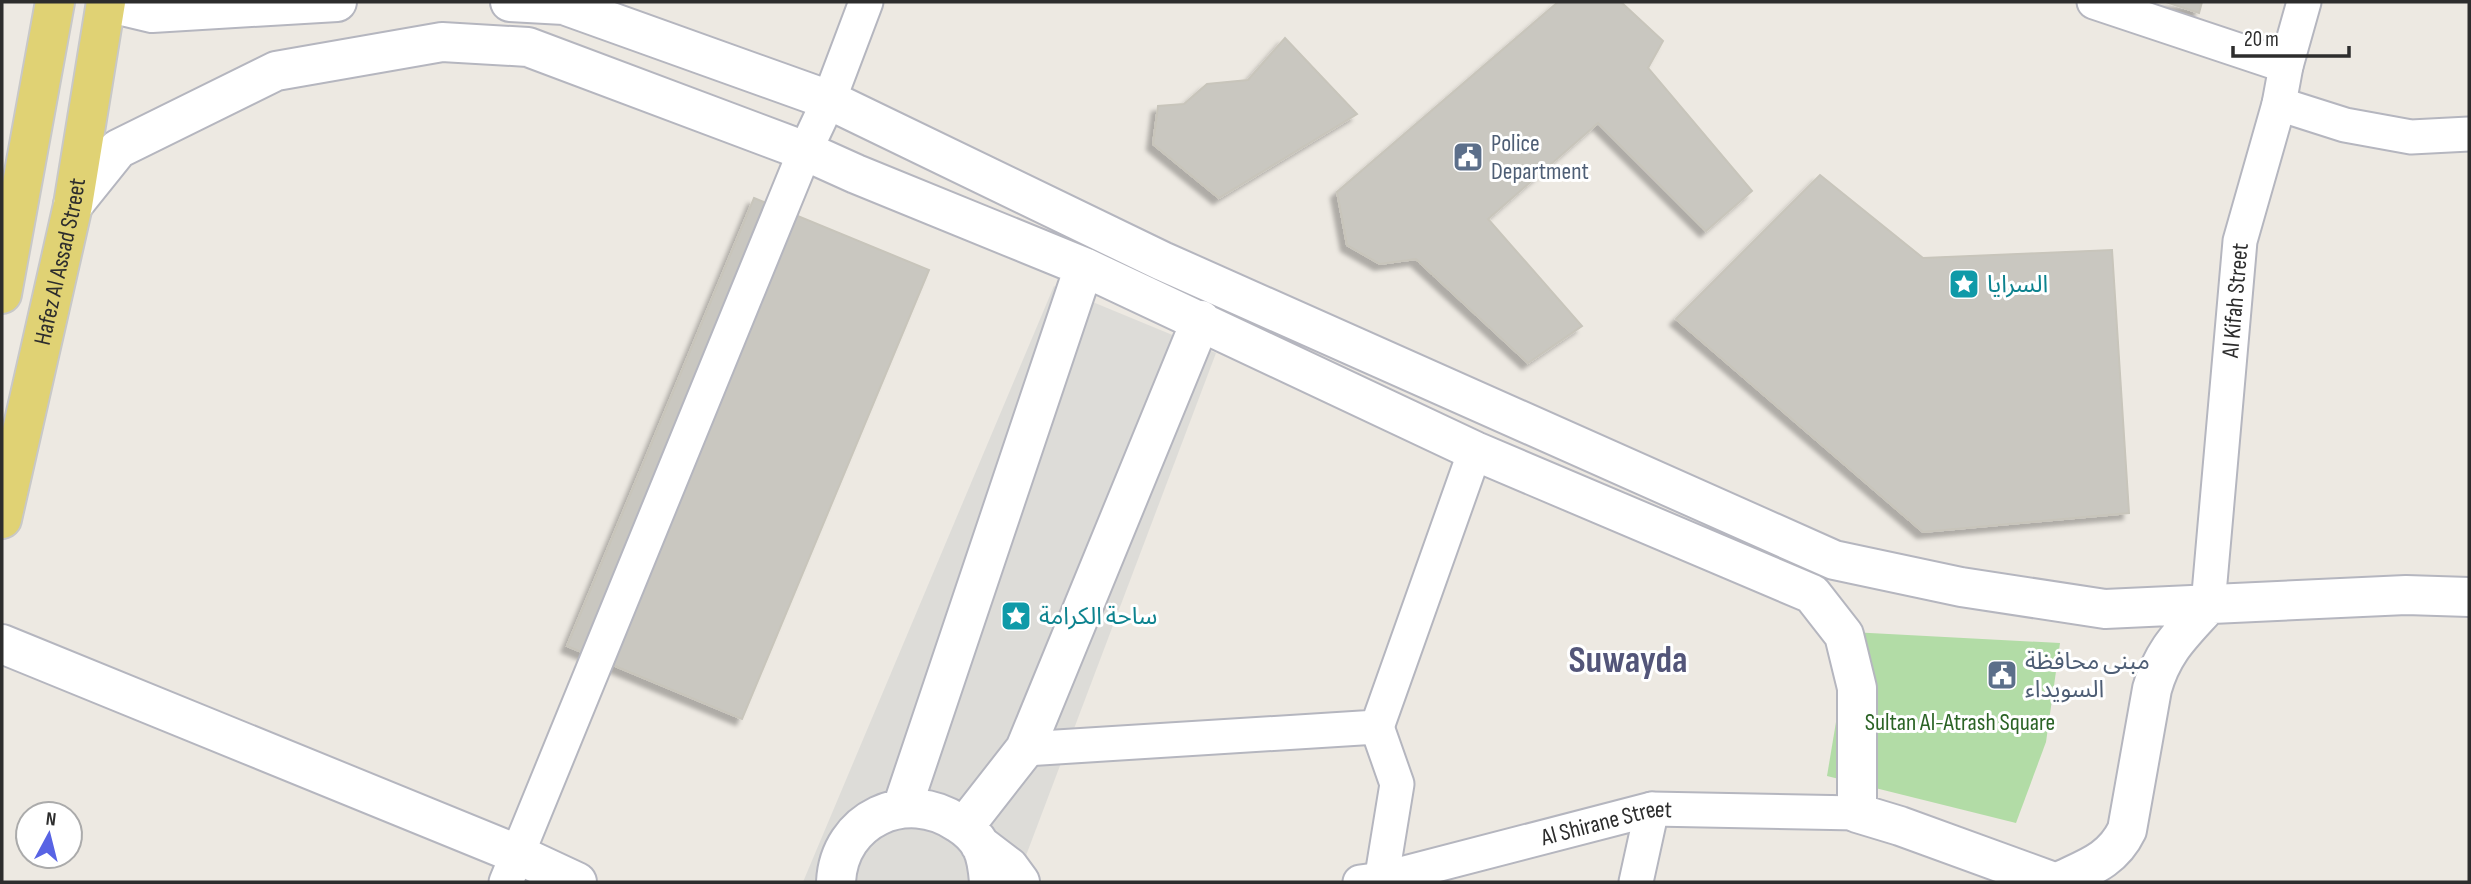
<svg xmlns="http://www.w3.org/2000/svg" width="2471" height="884" viewBox="0 0 2471 884" font-family="'Sofia Sans Condensed','Noto Sans Arabic',sans-serif">
<style>
.green{fill:#b2dca6}
.plaza{fill:#dddcd8}
.building{fill:#c9c7c0;stroke:#c8c5bb;stroke-width:2;filter:url(#shadow)}
.lines{fill:none;stroke-linecap:round;stroke-linejoin:round}
.street-casing{stroke:#b5b6bf;stroke-width:37}
.secondary-casing{stroke:#b5b6bf;stroke-width:42}
.primary-casing{stroke:#c8c8c8;stroke-width:42}
.street{stroke:#fff;stroke-width:33}
.secondary{stroke:#fff;stroke-width:38}
.primary{stroke:#e0d274;stroke-width:38}
.labels{text-anchor:middle;stroke-width:6;stroke-linejoin:round;paint-order:stroke}
.service-label{font-size:24px;fill:#4e5e75;stroke:#fff;text-anchor:start}
.street-label{font-size:24px;fill:#2d2d2d;stroke:#fff}
.culture-label{font-size:24px;fill:#0d838f;stroke:#fff;text-anchor:start}
.park-label{font-size:24px;fill:#2b6325;stroke:#fff}
.town-label{font-size:38px;font-weight:bold;fill:#535579;stroke:#fff}
</style>
<defs>
<filter id="shadow"><feDropShadow dx="-6" dy="6" stdDeviation="2" flood-color="#0004"/></filter>
</defs>
<rect width="100%" height="100%" fill="#ede9e2"/>
<path class="green" d="M1851 632 2060 643 2046 742 2016 823 1827 776Z"/>
<path class="plaza" d="M1054 286 1216 353 1016 882H803Z"/>
<path class="building" d="M1558 2H1621L1663 41 1648 68 1752 191 1706 231 1598 123 1488 219 1582 326 1528 363 1416 259 1380 264 1347 245 1337 192Z
M2166 2H2202L2199 13Z
M1285 38 1357 114 1219 198 1153 144 1158 106 1184 104 1207 84 1248 80Z
M1820 175 1923 258 2112 250 2129 513 1923 532 1676 319Z
M754 198 929 270 742 719 567 646Z"/>
<g class="lines">
<g class="street-casing">
<g id="street">
<path d="M2094 2 2286 66"/>
<path d="M2279 104 2345 125 2411 137 2469 134"/>
<path id="s1" d="M2208 605 2240 241 2279 104 2286 66 2304 2"/>
<path d="M1377 727 1397 784 1381 882"/>
<path d="M1025 749 1377 727 1475 451"/>
<path d="M506 882 805 151 829 100 866 2"/>
<path id="s2" d="M1360 882 1382 879 1652 809 1857 813"/>
<path d="M1636 882 1652 809"/>
</g>
</g>
<g class="secondary-casing">
<path id="secondary" d="M106 2 152 13 337 2
M510 2 564 5 829 100 1162 261 1834 560 1961 587 2105 609 2406 595 2469 597
M73 205 118 149 276 71 442 42 528 47 805 151 856 174 1084 267 1475 451 1812 594 1844 635 1857 688V813L1900 826 2054 882
M2 644 517 854 577 882
M902 808 1084 267
M964 827 1025 749 1201 320
M980 845 1009 867 1020 882
M836 882C839 819 906 788 958 823 966 828 976 837 981 846 987 857 988 870 989 882
M2058 882C2087 868 2112 861 2127 830L2152 689C2163 650 2182 634 2208 605"/>
</g>
<g class="primary-casing">
<g id="primary">
<path d="M2 294 55 2"/>
<path id="s3" d="M2 519 73 205 106 2"/>
</g>
</g>
<use href="#street" class="street"/>
<use href="#secondary" class="secondary"/>
<use href="#primary" class="primary"/>
</g>
<defs>
<g id="civic-square" transform="scale(1.575)"><rect x="-9" y="-9" width="18" height="18" rx="4" fill="#5c6f8a" stroke="#fff"/><path d="M-.6-6.5H3V-4.5H.6V-3L4-1V1h2V6H-6V1h2V-1L-.6-3ZM-1.2 2.5V6h2.4V2.5Z" fill="#fff"/></g>
<g id="sight-square" transform="scale(1.575)"><rect x="-9" y="-9" width="18" height="18" rx="4" fill="#0f9aa8" stroke="#fff"/><path d="M0-6L1.8-2.2L6-1.7L2.9 1.2L3.7 5.4L0 3.3L-3.7 5.4L-2.9 1.2L-6-1.7L-1.8-2.2Z" fill="#fff"/></g>
</defs>
<g fill-rule="evenodd">
<use href="#civic-square" x="1468" y="157"/>
<use href="#sight-square" x="1964" y="284"/>
<use href="#sight-square" x="1016" y="616"/>
<use href="#civic-square" x="2002" y="675"/>
</g>
<g class="labels">
<g class="service-label">
<text x="1491" y="151">Police<tspan x="1491" dy="28">Department</tspan></text>
<text x="2025" y="669">مبنى محافظة<tspan x="2025" dy="28">السويداء</tspan></text>
</g>
<g class="street-label">
<text dy="8" stroke="none"><textPath href="#s3" startOffset="264">Hafez Al Assad Street</textPath></text>
<text dy="8" stroke="none"><textPath href="#s1" startOffset="306">Al Kifah Street</textPath></text>
<text dy="8" stroke="none"><textPath href="#s2" startOffset="254">Al Shirane Street</textPath></text>
</g>
<g class="culture-label">
<text x="1987" y="292">السرايا</text>
<text x="1039" y="624">ساحة الكرامة</text>
</g>
<g class="park-label">
<text x="1960" y="730">Sultan Al-Atrash Square</text>
</g>
<g class="town-label">
<text x="1628" y="672">Suwayda</text>
</g>
</g>
<rect width="2471" height="884" fill="none" stroke="#2d2d2d" stroke-width="7"/>
<g transform="translate(49 835) rotate(7)"><circle r="33" fill="#ffffff" stroke="#ababab" stroke-width="2"/>
<path d="M0-5L12 26L0 18L-12 26Z" fill="#5863e4"/>
<text y="-10" font-size="19" font-weight="bold" text-anchor="middle" fill="#2d2d2d">N</text>
</g>
<path d="M2233 46v10h116v-10" fill="none" stroke="#2d2d2d" stroke-width="3.5"/>
<text x="2244" y="46" font-size="21" fill="#2d2d2d" stroke="#ffffff" stroke-width="5" paint-order="stroke">20 m</text>
</svg>
